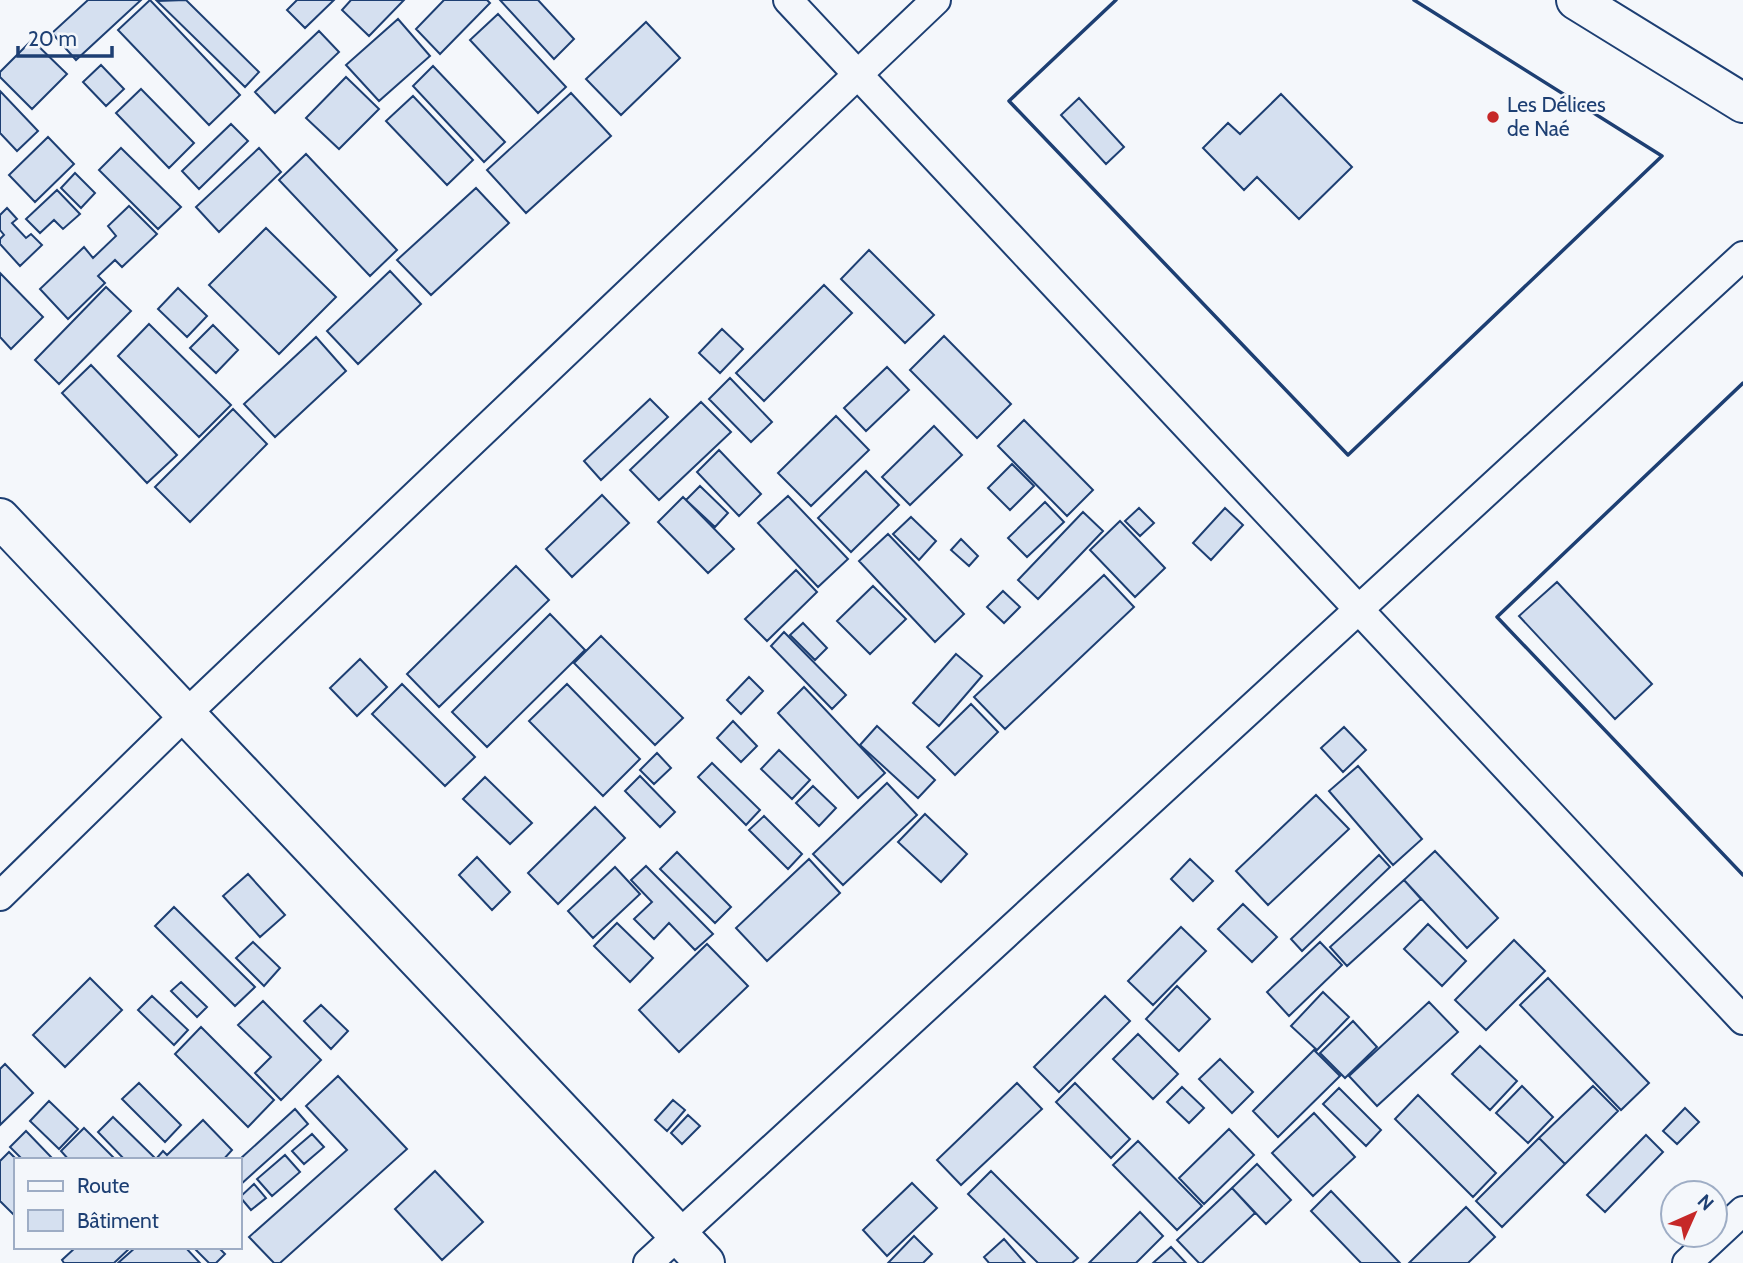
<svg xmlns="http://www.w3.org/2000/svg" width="1743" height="1263" viewBox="0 0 1743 1263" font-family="Cabin,sans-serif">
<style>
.building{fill:#d5e0f0;stroke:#1d3f73;stroke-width:2}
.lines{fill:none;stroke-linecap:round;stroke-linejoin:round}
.street-casing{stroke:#1d3f73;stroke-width:32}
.secondary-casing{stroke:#1d3f73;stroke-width:42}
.street{stroke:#f4f7fb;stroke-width:28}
.secondary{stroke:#f4f7fb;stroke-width:38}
.wall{stroke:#1d3f73;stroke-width:3.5}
.poi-dot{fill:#c62828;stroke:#f4f7fb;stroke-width:2.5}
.labels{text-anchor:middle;stroke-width:5;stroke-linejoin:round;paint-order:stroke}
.poi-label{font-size:21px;fill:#1d3f73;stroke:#f4f7fb;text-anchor:start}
</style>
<rect width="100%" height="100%" fill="#f4f7fb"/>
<path class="building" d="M88 0H141L76 60 52 33Z
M150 0 240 95 209 125 118 30Z
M186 0 259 72 245 87 157 1Z
M297 0H334L305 28 287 10Z
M351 0H404L369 36 342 10Z
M444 0H487L490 3 440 54 416 29Z
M500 0H538L574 39 554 59Z
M498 14 566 87 538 113 470 40Z
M398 19 430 56 379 101 346 65Z
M646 22 680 58 621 115 586 79Z
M319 31 339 52 275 113 255 92Z
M32 40 67 74 32 109 0 77V72Z
M101 65 124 89 106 106 83 82Z
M433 66 505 142 484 162 413 86Z
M346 77 379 109 339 149 306 118Z
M141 89 194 143 169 168 116 113Z
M0 91 38 131 17 151 0 133Z
M571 93 611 136 526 213 487 170Z
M1281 94 1352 167 1299 219 1257 177 1244 190 1203 148 1228 123 1240 134Z
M413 96 473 160 447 185 386 121Z
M1079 98 1124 147 1106 164 1061 115Z
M231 124 248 141 199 189 182 171Z
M48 137 74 164 35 202 9 175Z
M121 148 181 207 158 229 99 170Z
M259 148 281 172 219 232 196 207Z
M306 154 397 250 370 276 279 180Z
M75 173 95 193 81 208 61 188Z
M476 188 509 223 431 295 397 260Z
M57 190 80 214 63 229 54 220 40 233 26 219Z
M129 206 157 234 122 267 115 260 98 276 105 283 68 319 40 289 84 247 93 258 116 236 108 226Z
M7 208 17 219 12 223 26 238 31 234 42 245 20 266 0 244V239L4 235 0 230V215Z
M266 228 336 297 279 354 209 285Z
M869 250 934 315 905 343 841 279Z
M390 271 421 304 358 364 327 331Z
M0 273 43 317 11 349 0 337Z
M824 285 852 313 764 401 736 373Z
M106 287 131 311 59 384 35 360Z
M178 288 207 316 187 337 158 309Z
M149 324 231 405 199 437 118 356Z
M213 325 238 350 216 373 190 348Z
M722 329 743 349 720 373 699 353Z
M944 336 1011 404 977 438 910 370Z
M316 337 346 371 275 437 244 404Z
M91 365 177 455 147 483 62 393Z
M887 367 909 390 866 431 844 408Z
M730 378 772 422 751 442 709 399Z
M650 399 668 417 601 480 584 461Z
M701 402 731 432 659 500 630 470Z
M233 409 267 444 190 522 155 487Z
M836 416 869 450 811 506 778 473Z
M1024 420 1093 490 1067 516 998 446Z
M934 426 962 455 910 505 882 477Z
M719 450 761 494 739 516 697 472Z
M1012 464 1034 486 1010 510 988 488Z
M866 471 899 505 851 552 818 518Z
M700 486 728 513 715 527 686 500Z
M602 495 629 523 572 577 546 549Z
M788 496 848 559 818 587 758 523Z
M683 497 734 549 708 573 658 522Z
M1045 502 1064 522 1027 557 1008 538Z
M1139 508 1154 523 1140 536 1125 521Z
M1225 508 1243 525 1211 560 1193 543Z
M1083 512 1103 531 1038 599 1018 580Z
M911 517 936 541 919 560 893 534Z
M1120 521 1165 568 1135 597 1090 550Z
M888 534 964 614 935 642 859 561Z
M961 539 978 556 969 566 951 550Z
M516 566 549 600 439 707 407 674Z
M796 570 817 592 767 641 745 619Z
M1104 575 1134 607 1005 729 974 697Z
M1557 582 1652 684 1615 719 1519 616Z
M873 586 906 619 870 654 837 621Z
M1003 591 1020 607 1004 623 987 607Z
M550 614 585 650 487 747 452 712Z
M803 623 827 648 815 660 790 635Z
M784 632 846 695 832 709 771 646Z
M601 636 683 718 655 745 574 663Z
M956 654 982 676 939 726 913 703Z
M360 659 387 687 357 716 330 688Z
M749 677 763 691 741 714 727 700Z
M402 684 475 757 445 786 372 714Z
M567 684 640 759 603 796 529 721Z
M804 687 885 773 858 798 778 713Z
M971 704 998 732 955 775 927 747Z
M733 721 757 746 741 762 717 738Z
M877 726 935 780 918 798 860 745Z
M1344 727 1366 750 1343 772 1321 748Z
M779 750 810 780 792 799 761 769Z
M657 753 671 768 654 784 640 770Z
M712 763 760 810 746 825 698 777Z
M1358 766 1422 839 1393 865 1329 791Z
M640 776 675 812 660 827 625 791Z
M485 777 532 823 510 844 463 799Z
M887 783 917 815 843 885 813 854Z
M813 786 836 808 819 826 796 803Z
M1316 795 1349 829 1268 905 1236 871Z
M595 807 625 838 558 904 528 873Z
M925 814 967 854 941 882 898 842Z
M764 816 802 854 788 869 749 830Z
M1435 851 1498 918 1467 948 1404 880Z
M677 852 731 907 715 923 660 869Z
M1379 855 1390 867 1302 951 1291 939Z
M477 857 510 892 492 910 459 875Z
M809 859 840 893 767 961 736 928Z
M1190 859 1213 881 1193 901 1171 879Z
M646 866 713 934 695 950 669 923 654 939 634 919 652 902 631 880Z
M615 867 640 894 593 938 568 911Z
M248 874 285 915 260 937 223 896Z
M1404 880 1421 899 1347 966 1330 947Z
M1243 904 1277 937 1252 962 1218 929Z
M174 907 255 987 235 1006 155 926Z
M617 923 653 958 630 982 594 946Z
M1428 924 1466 961 1442 986 1404 949Z
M1181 927 1206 951 1153 1005 1128 981Z
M1514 940 1545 971 1486 1030 1455 1000Z
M253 942 280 968 264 986 236 958Z
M1320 942 1342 965 1289 1016 1267 992Z
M707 944 748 986 679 1052 639 1010Z
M90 978 122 1010 65 1067 33 1035Z
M1548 978 1649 1083 1621 1110 1520 1005Z
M181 982 207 1007 197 1017 171 991Z
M1177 986 1210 1019 1179 1051 1146 1019Z
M1323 992 1349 1017 1317 1050 1291 1026Z
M152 996 188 1030 174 1045 138 1010Z
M1105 996 1130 1021 1059 1092 1034 1067Z
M263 1001 321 1060 281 1100 255 1073 271 1057 238 1025Z
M1429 1002 1458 1032 1377 1106 1349 1076Z
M321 1005 348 1031 331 1049 304 1021Z
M1353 1021 1377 1047 1345 1078 1320 1053Z
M201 1027 274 1100 248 1127 175 1054Z
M1138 1034 1178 1074 1153 1099 1113 1059Z
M1480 1046 1517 1081 1490 1110 1452 1074Z
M1314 1050 1340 1076 1278 1137 1253 1111Z
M1220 1059 1253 1092 1232 1113 1199 1079Z
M5 1064 33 1093 0 1125V1069Z
M338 1076 407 1149 280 1263H274L249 1237 347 1150 306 1106Z
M139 1083 181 1125 165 1142 122 1099Z
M1017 1083 1042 1109 961 1185 937 1160Z
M1075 1083 1130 1139 1111 1158 1056 1102Z
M1522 1086 1553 1117 1528 1143 1496 1113Z
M1593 1086 1618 1111 1565 1164 1539 1138Z
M1182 1087 1204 1108 1189 1123 1167 1102Z
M1339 1088 1381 1130 1366 1146 1323 1104Z
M1418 1095 1496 1173 1473 1197 1395 1119Z
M673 1100 685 1110 667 1131 655 1120Z
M49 1101 78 1129 59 1149 30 1121Z
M1685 1108 1699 1122 1677 1144 1663 1131Z
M295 1109 308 1124 240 1185 239 1160Z
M1314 1113 1355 1157 1313 1196 1272 1153Z
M688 1115 700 1126 682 1144 671 1133Z
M113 1117 156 1159 163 1151 167 1155 203 1120 232 1150 223 1160H125L98 1132Z
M84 1128 116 1160H69L61 1151Z
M1229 1129 1254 1155 1204 1204 1179 1178Z
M26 1131 52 1158 50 1160H23L10 1147Z
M312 1134 324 1147 304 1164 292 1151Z
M1646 1135 1663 1152 1605 1212 1587 1195Z
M1539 1138 1565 1164 1502 1227 1476 1201Z
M1138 1141 1202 1206 1177 1230 1113 1165Z
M9 1152 17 1160 16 1217 0 1201V1161Z
M285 1155 300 1172 272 1196 257 1179Z
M1257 1164 1291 1200 1266 1224 1232 1188Z
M435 1171 483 1222 442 1260 395 1209Z
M991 1171 1078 1258 1072 1263H1038L968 1194Z
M912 1183 937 1208 887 1256 863 1230Z
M254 1184 266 1198 251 1210 240 1197Z
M1232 1188 1255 1213 1202 1263H1199L1177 1240Z
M1331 1191 1400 1263H1361L1311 1211Z
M1466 1207 1495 1237 1468 1263H1409Z
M1140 1212 1163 1236 1136 1263H1089Z
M914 1236 932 1254 923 1263H888Z
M1004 1239 1025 1263H989L984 1257Z
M76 1247H131L114 1263H64L62 1260Z
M136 1247H185L200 1263H118Z
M193 1247H218L225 1254 216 1263H209Z
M1171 1247 1186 1263H1153Z"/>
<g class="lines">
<g class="street-casing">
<path id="street" d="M788 0 1743 1020
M0 896 186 714 936 0
M648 1263 1743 256
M1687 1263 1743 1211"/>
</g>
<g class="secondary-casing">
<path id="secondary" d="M1576 0 1743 103
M0 518 705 1263"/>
</g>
<use href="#street" class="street"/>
<use href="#secondary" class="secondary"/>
<path class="wall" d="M1116 0 1009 101 1348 455 1662 156 1414 0
M1743 383 1497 617 1743 875"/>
</g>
<circle class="poi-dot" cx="1493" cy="117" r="7"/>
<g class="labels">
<g class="poi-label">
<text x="1507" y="112">Les Délices<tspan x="1507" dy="24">de Naé</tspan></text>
</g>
</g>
<rect x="14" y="1158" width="228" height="91" fill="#f4f7fb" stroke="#9eadc5" stroke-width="2"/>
<rect x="28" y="1181" width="35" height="10" fill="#f4f7fb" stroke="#9eadc5" stroke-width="2"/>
<text x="77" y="1193" font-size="21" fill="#1d3f73">Route</text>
<rect x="28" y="1210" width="35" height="21" fill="#d5e0f0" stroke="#9eadc5" stroke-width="2"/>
<text x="77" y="1228" font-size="21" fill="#1d3f73">Bâtiment</text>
<g transform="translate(1694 1214) rotate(45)"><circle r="33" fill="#f4f7fb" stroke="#9eadc5" stroke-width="2"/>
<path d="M0-5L12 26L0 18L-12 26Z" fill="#c62828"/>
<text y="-10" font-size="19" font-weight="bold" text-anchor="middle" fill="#1d3f73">N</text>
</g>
<path d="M18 46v10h94v-10" fill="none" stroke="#1d3f73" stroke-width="3.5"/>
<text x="28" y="46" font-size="21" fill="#1d3f73" stroke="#f4f7fb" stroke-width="5" paint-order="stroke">20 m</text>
</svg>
